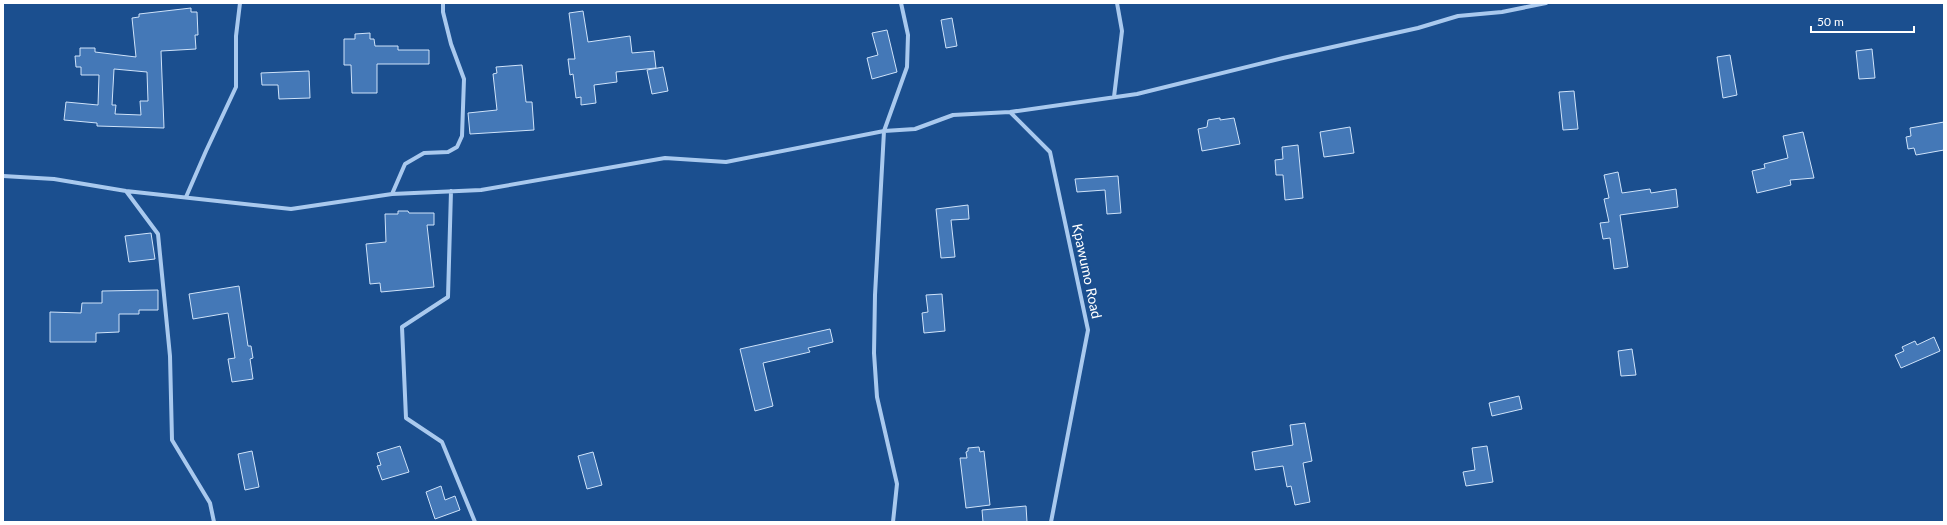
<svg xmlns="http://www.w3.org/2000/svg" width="1947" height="525" viewBox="0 0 1947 525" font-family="Lato,sans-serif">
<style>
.building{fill:#4478b7;stroke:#cfe3fa;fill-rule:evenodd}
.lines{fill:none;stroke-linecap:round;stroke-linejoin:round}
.street{stroke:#a9c9ee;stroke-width:4}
.labels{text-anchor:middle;stroke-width:3;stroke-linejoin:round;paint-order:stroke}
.street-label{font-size:14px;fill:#fff;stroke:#1b4f8f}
</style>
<rect width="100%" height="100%" fill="#1b4f8f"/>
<path class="building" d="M191 8V12H197L198 35H195L196 49 161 51 164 128 97 126V123L64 120 66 102 98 105 99 75H81V67H76L75 56H80V48H95V52L136 57 132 18 139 17V14ZM114 69 147 72 148 101H140L141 115 115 114 116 105H112Z
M583 11 588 42 630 36 632 53 654 51 656 68 616 72 617 82 594 85 596 103 581 105V97L576 98 573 74 570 75 568 59H575L569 13Z
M952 18 957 46 946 48 941 20Z
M887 30 897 72 872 79 867 58 878 55 872 33Z
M370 33V39H374L375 46H398V50H429V64H377V93H352L351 65H344V39H355V34Z
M1872 49 1875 78 1859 79 1856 51Z
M1730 55 1737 95 1723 98 1717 57Z
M522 65 526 102H532L534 130 470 134 468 113 497 110 493 74 497 73 496 67Z
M663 67 668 91 652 94 647 70Z
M309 71 310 98 279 99 278 85H262L261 73Z
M1574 91 1578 129 1563 130 1559 92Z
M1220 118V120L1234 118 1240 144 1202 151 1198 129 1207 127 1208 120Z
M1944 122V150L1916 155 1914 148 1908 149 1906 137 1911 136 1910 128Z
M1350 127 1354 153 1324 157 1320 132Z
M1803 132 1814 178 1790 180 1791 185 1757 193 1752 171 1765 168 1764 164 1788 158 1783 136Z
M1298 145 1303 198 1285 200 1283 175H1276L1275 160 1283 159 1282 147Z
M1618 172 1622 193 1650 189 1651 193 1676 189 1678 207 1620 215 1628 267 1614 269 1610 238 1603 239 1600 223 1609 222 1604 199 1609 198 1604 175Z
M1118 176 1121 213 1107 214 1105 190 1077 192 1075 179Z
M968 205 969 219 951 220 955 257 941 258 936 209Z
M398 211H408L409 213H434V225H427L434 287 381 292 380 283 370 284 366 244 386 242 385 214H398Z
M151 233 155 259 129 262 125 236Z
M239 286 248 346H251L253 358 250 359 253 379 232 382 228 359 235 358 228 313 193 319 189 294Z
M158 290V310H139V314H119V332L96 333V342H50V312L81 313 82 303H102V291Z
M942 294 945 331 924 333 922 313 928 312 926 295Z
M830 329 833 342 808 348 810 352 763 363 773 406 755 411 740 349Z
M1934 337 1940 351 1901 368 1895 355 1904 351 1902 347 1915 341 1917 345Z
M1632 349 1636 375 1621 376 1618 351Z
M1519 396 1522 409 1492 416 1489 403Z
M1305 423 1312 461 1303 463 1310 502 1295 505 1291 486 1287 487 1283 466 1255 470 1252 452 1293 445 1290 425Z
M400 446 409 472 382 480 377 466 381 465 377 453Z
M1487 446 1493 482 1466 486 1463 472 1475 470 1472 448Z
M979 447 980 452 984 451 990 505 966 508 960 458H967L966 452 968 451V448Z
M252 451 259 487 245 490 238 454Z
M593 452 602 485 587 489 578 456Z
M441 486 445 500 455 496 460 510 435 519 426 492Z
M1026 506 1027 522H983L982 510Z"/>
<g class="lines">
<path class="street" d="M1114 97 1122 31 1117 3
M1010 112 1050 152 1088 330 1051 522
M3 176 54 179 126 191 291 209 392 194 481 190 665 158 726 162 884 131 915 129 953 115 1010 112 1137 94 1283 58 1418 28 1458 16 1502 12 1546 3
M126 191 158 234 170 356 172 440 210 503 214 522
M451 191 448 297 402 327 406 418 442 442 475 522
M392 194 405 164 424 153 448 152 457 147 462 136 464 79 451 44 443 12V3
M186 197 206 151 236 87V36L240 3
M893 522 897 484 877 397 874 353 875 295 884 131 907 67 908 35 901 3"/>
</g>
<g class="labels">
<g class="street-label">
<text transform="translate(1087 271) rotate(78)" y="5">Kpawumo Road</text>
</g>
</g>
<rect width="1947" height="525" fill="none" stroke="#ffffff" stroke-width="8"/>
<path d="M1811 26v6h103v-6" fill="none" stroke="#ffffff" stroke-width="2"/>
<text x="1817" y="26" font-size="12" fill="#ffffff" stroke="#1b4f8f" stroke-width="3" paint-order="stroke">50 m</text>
</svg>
